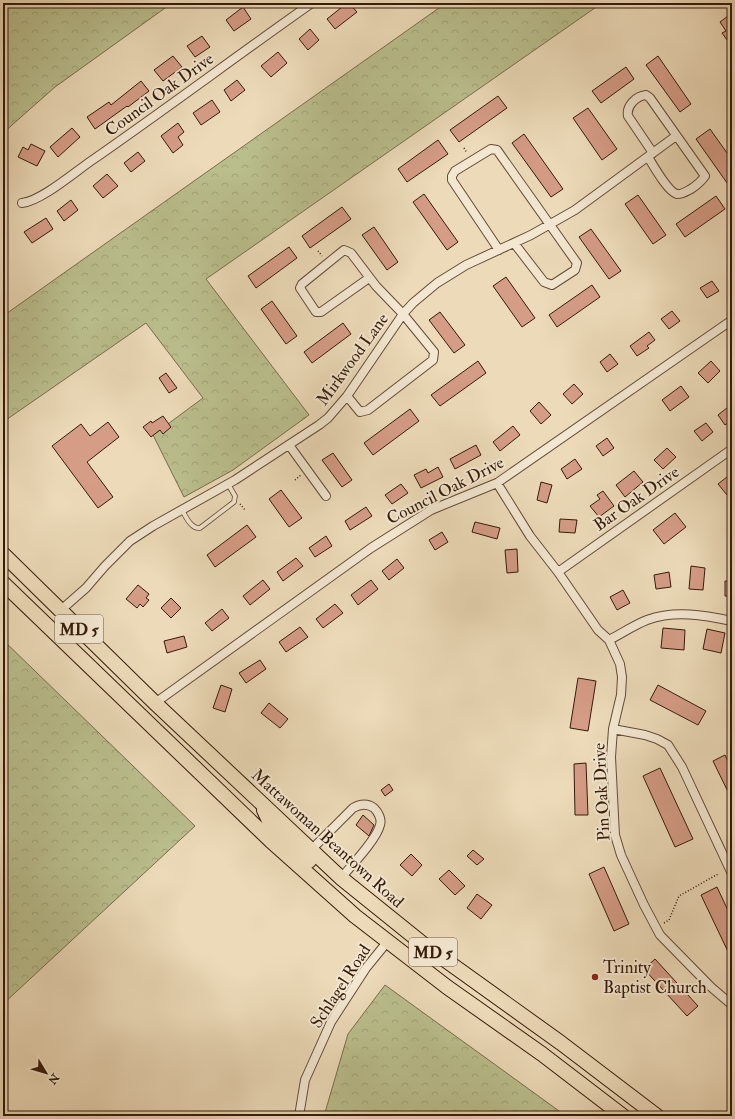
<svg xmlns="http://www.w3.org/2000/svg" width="735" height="1119" viewBox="0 0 735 1119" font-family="'IM FELL Double Pica',serif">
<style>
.forest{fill:url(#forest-crowns);stroke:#786c4c}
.building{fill:#d59c86;stroke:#351b0a}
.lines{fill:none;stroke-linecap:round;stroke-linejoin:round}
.lane-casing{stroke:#634b36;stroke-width:5.5}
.street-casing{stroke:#634b36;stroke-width:10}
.highway-casing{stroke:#351b0a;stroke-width:16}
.path{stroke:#351b0a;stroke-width:1.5;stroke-dasharray:1 2;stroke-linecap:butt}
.lane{stroke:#f3e7d1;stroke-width:4}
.street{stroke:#f3e7d1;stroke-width:8}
.highway{stroke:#ecdab8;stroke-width:14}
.poi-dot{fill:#8f2418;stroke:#f3e7d1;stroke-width:1.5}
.labels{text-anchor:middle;stroke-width:4;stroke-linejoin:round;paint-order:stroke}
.shield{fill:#f3e7d1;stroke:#6e5846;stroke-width:1}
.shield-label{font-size:16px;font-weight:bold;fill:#351b0a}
.street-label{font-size:17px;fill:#351b0a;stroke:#f3e7d1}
.poi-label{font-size:17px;fill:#351b0a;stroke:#f3e7d1;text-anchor:start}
</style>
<defs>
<pattern id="forest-crowns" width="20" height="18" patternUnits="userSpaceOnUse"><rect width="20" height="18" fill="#babe8d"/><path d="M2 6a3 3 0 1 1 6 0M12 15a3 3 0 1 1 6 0" fill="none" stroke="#a0a378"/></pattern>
</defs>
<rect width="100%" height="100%" fill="#ecdab8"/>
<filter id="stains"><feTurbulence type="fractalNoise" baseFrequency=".005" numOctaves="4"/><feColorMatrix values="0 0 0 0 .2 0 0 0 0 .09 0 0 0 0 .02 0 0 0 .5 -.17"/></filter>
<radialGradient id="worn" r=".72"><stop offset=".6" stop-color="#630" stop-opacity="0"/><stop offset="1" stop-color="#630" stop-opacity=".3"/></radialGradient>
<path class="forest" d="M3 3H172L55 87 3 133Z
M446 3H602L206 279 309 415 233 470 184 497 153 435 203 398 146 323 3 422V316Z
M3 640 195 826 3 1004Z
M385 985 566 1116H324L348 1034Z"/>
<path class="building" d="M347 3H349L357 12 335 29 327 19Z
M243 7 251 19 234 31 226 20Z
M732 13V39L730 37 727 40 722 33 726 31 720 22Z
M310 29 319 40 308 50 299 39Z
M202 36 210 47 195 57 187 46Z
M278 52 287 63 271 77 261 66Z
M173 56 182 67 163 81 154 70Z
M658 56 691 104 680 112 646 65Z
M626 67 634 79 601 103 592 91Z
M237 80 245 90 231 101 224 90Z
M141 81 149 91 128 107 127 106 95 129 87 117 109 102 111 105Z
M498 96 507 108 459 142 450 130Z
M212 100 220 112 201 125 193 113Z
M588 108 617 149 602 160 573 118Z
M178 123 184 132 178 137 183 145 173 153 161 136Z
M72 128 80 137 58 157 50 147Z
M710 129 732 160V190L696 139Z
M524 134 563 189 551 197 512 143Z
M438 140 448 154 407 182 398 169Z
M31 144 45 151 37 166 18 157 23 147 28 150Z
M138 152 145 161 131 172 124 163Z
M107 174 118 186 103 198 93 186Z
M424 194 458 242 447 250 413 202Z
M638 195 666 235 653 244 625 204Z
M716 196 725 209 685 237 676 224Z
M71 200 78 210 64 221 57 211Z
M342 207 351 219 310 248 302 236Z
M46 218 53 229 32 243 24 232Z
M374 227 398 262 387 270 362 235Z
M591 229 621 271 609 279 579 237Z
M289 247 297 258 256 288 248 276Z
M506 277 535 318 522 327 493 286Z
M712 281 719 291 707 298 700 288Z
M592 285 600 297 557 327 549 315Z
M272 301 297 336 286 344 261 309Z
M672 311 680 321 669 329 661 319Z
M440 312 465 345 454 353 429 320Z
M343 323 351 334 312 363 304 352Z
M649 332 655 340 647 346 649 348 637 356 630 346Z
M610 354 618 364 607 372 600 362Z
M478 361 486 373 440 406 431 395Z
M711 361 720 371 708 383 698 373Z
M166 373 177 388 169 393 159 378Z
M574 384 583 394 572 404 563 394Z
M681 386 689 397 670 411 662 400Z
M539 402 551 415 541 424 530 411Z
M732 404V420L725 425 718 415Z
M410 409 419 421 373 455 364 443Z
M163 416 171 427 163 434 160 430 151 437 143 427 151 421 152 423Z
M108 422 119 437 87 462 113 497 98 508 52 446 81 424 90 436Z
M706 423 713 432 702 441 694 431Z
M513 426 520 435 500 451 493 442Z
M607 438 614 448 603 456 596 446Z
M476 445 481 455 455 469 450 459Z
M667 448 676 457 663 469 654 460Z
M333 453 352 480 342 487 322 460Z
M575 459 582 469 567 479 561 469Z
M438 467 443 477 421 488 414 475 426 469 428 473Z
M634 471 643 482 625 497 616 485Z
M732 473V491L727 495 718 484Z
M541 482 552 485 547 503 537 500Z
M401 484 408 493 392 504 385 495Z
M281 490 302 518 289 527 269 499Z
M603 491 614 506 599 517 590 506 600 499 597 495Z
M366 507 372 516 350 530 345 521Z
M675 513 686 527 664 544 653 530Z
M560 519 577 520 575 533 559 532Z
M475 522 500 528 497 539 472 532Z
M247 525 256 537 215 567 207 555Z
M442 532 448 542 435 550 429 540Z
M326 536 332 546 315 557 309 548Z
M517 549 518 572 507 573 505 550Z
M296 558 303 566 283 581 277 572Z
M397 559 404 568 389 580 382 571Z
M691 566 705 568 703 590 689 589Z
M669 572 671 587 656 589 654 575Z
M263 580 270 589 250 605 243 596Z
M371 580 378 589 358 605 351 595Z
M725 581H732V596H725Z
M138 585 149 594 146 598 149 600 143 607 140 604 137 608 126 599Z
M623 590 630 603 617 610 610 597Z
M171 598 181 608 171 618 161 608Z
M335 604 343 613 323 628 316 619Z
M222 609 229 618 212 631 205 623Z
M300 627 308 637 286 652 279 642Z
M663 628 685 630 684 650 661 648Z
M707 629 725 633 721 653 703 649Z
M184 636 187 647 167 653 164 641Z
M260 660 266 669 246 683 239 673Z
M578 678 596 681 588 731 570 728Z
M221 685 232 689 225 712 213 708Z
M658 685 706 711 698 725 650 700Z
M269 703 288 719 280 728 261 713Z
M725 755 732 770V800L713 761Z
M586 763 588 815H575L574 764Z
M660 768 693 839 675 847 643 776Z
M389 784 393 790 385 796 381 790Z
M363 815 374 825 369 836 356 825Z
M473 850 484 859 477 865 467 856Z
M411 854 422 865 412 876 400 865Z
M604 867 629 924 614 931 589 874Z
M449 870 465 886 455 895 439 879Z
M717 887 732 919V960L701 895Z
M477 894 492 905 481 919 467 908Z
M655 959 698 1006 687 1016 644 969Z"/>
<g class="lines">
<g class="lane-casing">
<path id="lane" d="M182 510C186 517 191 529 200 528L234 502 235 496 228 484"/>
</g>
<g class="street-casing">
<path id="street" d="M648 157C653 165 668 192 677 194 681 195 687 191 691 189 697 185 701 182 705 176L650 98 646 95C636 96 626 106 628 116L653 153
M22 203C41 201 75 172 91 161 166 109 238 55 312 3
M499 250 452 180V176L455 171 491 149 497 150 577 263 575 270 552 285 544 282 514 243
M347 396 360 412 368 410 433 360 434 352 403 314 376 286 351 253 344 250 302 284 300 288 316 312H321L369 278
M289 445 326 496
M497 483 530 536 558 572 598 630 609 640 620 664 622 677 621 695 613 729
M558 572 732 449
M61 610 86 588 105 566 130 541 153 526 235 480 319 425 328 418 347 396 403 314 413 303 437 283 466 265 531 235 575 210 676 136
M609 640C621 634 634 625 647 620 675 610 704 615 732 621
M155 703 371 548 431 510 497 483 732 320
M311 850 353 808C360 804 367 803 374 808 378 812 382 819 380 825 377 839 351 866 341 878
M732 874 682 767 668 745 657 739 645 735 613 729 611 757 615 835 621 855 644 905 660 935 711 987 732 1005
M299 1116 305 1080 331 1022 366 968 388 941"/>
</g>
<g class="highway-casing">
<path id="highway" d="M3 554 155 703 341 878 423 944 561 1043 657 1116
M3 583 271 841 355 916 447 987 542 1054 623 1116
M264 810 272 827 309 861"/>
</g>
<path class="path" d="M464 148 467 153
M318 251 322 256
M295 480 301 475
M240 504 245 510
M664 923 669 920 679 896 718 874"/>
<use href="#lane" class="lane"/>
<use href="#street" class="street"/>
<use href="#highway" class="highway"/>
</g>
<circle class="poi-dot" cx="595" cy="977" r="4"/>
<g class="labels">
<g class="shield">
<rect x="55" y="615" width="48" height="28" rx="3"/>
<rect x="409" y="938" width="48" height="28" rx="3"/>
</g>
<g class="shield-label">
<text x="79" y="635">MD 5</text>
<text x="433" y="958">MD 5</text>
</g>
<g class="street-label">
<text transform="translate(159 94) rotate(-36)" y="6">Council Oak Drive</text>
<text transform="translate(352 359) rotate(-54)" y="6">Mirkwood Lane</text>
<text transform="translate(445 490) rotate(-27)" y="6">Council Oak Drive</text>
<text transform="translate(636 498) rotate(-35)" y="6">Bar Oak Drive</text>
<text transform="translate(601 792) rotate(-93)" y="6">Pin Oak Drive</text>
<text transform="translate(328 838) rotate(42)" y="6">Mattawoman Beantown Road</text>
<text transform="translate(340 986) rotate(-57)" y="6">Schlagel Road</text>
</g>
<g class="poi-label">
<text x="603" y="973">Trinity<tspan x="603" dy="20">Baptist Church</tspan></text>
</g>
</g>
<rect width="735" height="1119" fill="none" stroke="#ecdab8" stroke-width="16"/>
<rect x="4" y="4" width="727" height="1111" fill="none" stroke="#351b0a" stroke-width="2"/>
<rect x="8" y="8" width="719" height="1103" fill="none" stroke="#351b0a"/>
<g transform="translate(46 1073) rotate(128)" stroke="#f3e7d1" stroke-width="3" paint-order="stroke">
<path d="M0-3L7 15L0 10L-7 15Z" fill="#351b0a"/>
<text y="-6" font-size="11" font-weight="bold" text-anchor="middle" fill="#351b0a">N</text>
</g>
<rect width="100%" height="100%" filter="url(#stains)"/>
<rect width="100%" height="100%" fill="url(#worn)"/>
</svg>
